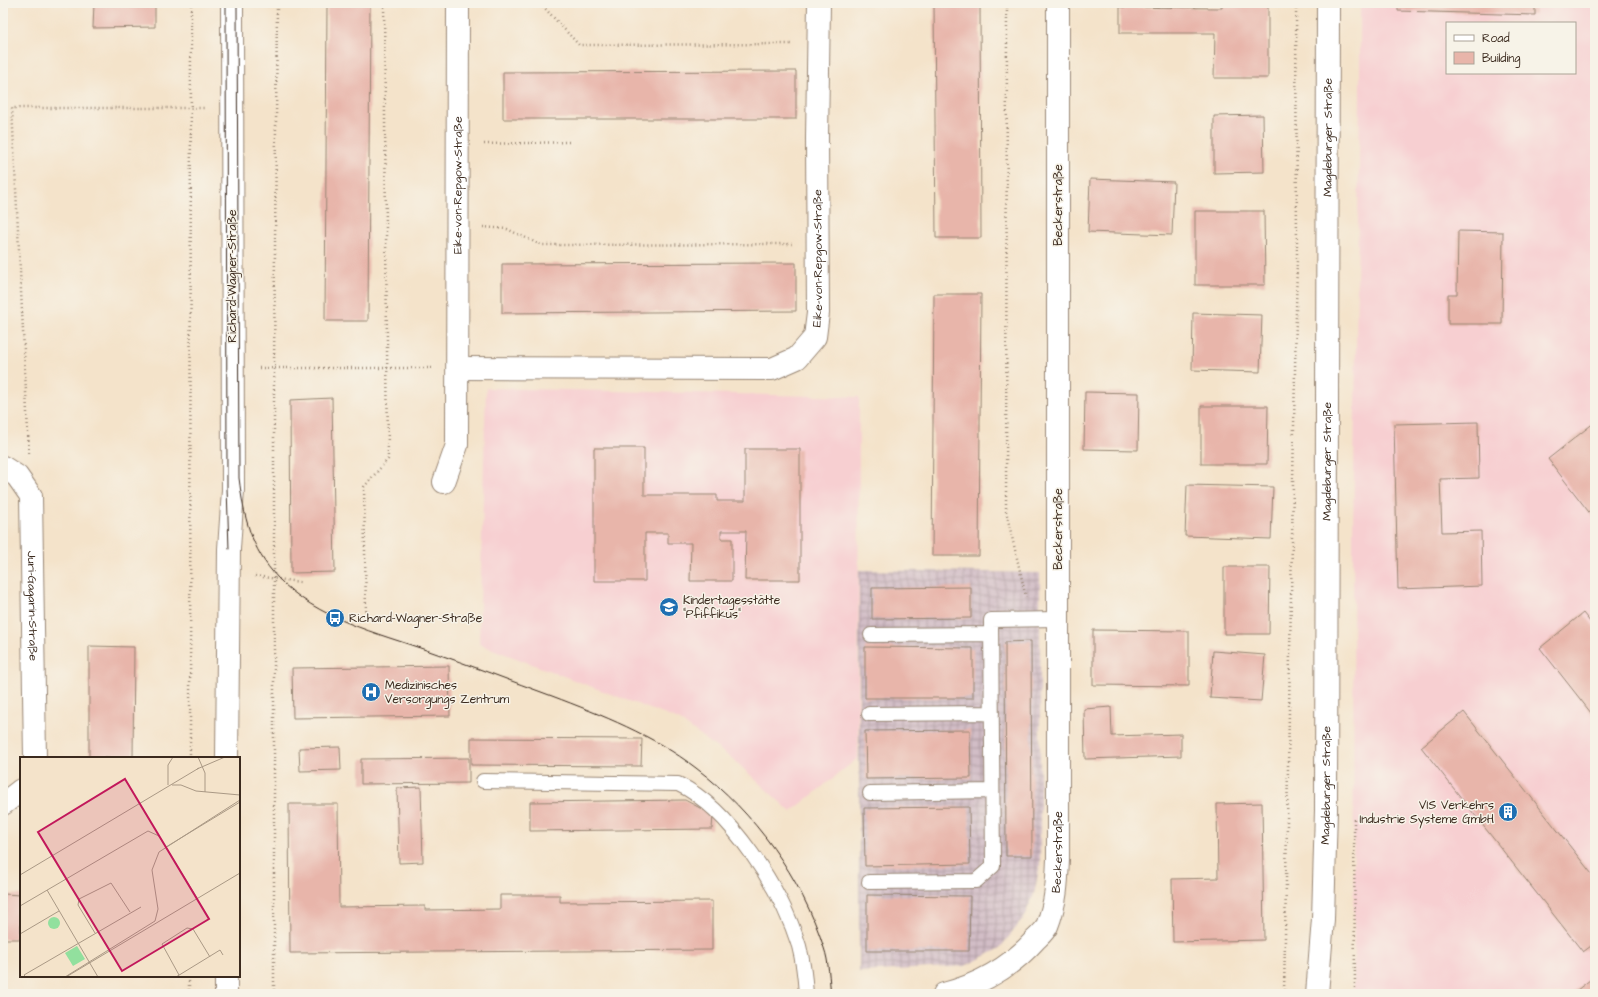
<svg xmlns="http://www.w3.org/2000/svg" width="1598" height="997" viewBox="0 0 1598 997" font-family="'Architects Daughter',sans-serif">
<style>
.built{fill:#f7cfd1;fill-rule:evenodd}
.industrial{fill:url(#industrial-grid)}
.building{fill:#e8b5aa}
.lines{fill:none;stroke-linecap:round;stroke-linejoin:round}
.service-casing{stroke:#988674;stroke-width:16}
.minor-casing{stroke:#988674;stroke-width:24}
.tertiary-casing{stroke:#988674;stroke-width:24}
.primary-casing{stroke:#988674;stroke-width:24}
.path{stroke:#988674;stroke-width:2.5;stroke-dasharray:1 3;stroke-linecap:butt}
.service{stroke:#fff;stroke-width:14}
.minor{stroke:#fff;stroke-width:22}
.tertiary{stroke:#fff;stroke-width:22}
.primary{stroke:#fff;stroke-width:22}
.tram{stroke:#3b2a1e;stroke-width:1}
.labels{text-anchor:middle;stroke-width:3;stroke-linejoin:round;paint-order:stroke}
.street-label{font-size:12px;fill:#3b2a1e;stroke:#f7f3e8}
.poi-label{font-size:12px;fill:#3b2a1e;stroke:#f7f3e8;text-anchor:start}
.inset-road{fill:none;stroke:#aa9985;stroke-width:1}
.view{fill:#c2185b;fill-opacity:0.15;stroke:#c2185b;stroke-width:2}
.inset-edge{fill:none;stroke:#3b2a1e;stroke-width:2}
</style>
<defs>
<pattern id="industrial-grid" width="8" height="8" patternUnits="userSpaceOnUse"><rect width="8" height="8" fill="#d2bdc6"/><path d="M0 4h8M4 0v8" fill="none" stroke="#ac9aa0"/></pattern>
</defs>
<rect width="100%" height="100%" fill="#f7f3e8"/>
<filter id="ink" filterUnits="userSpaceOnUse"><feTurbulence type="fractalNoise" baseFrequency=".025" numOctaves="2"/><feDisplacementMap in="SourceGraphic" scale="8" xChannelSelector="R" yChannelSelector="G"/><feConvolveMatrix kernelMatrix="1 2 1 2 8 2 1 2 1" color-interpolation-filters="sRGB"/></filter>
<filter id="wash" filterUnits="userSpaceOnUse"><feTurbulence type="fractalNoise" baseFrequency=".012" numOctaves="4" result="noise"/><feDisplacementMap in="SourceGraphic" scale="16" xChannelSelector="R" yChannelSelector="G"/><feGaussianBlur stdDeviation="0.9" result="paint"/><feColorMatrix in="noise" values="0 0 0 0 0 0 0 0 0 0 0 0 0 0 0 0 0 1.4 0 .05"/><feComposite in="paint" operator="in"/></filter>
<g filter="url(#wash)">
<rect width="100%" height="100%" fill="#f4e3ca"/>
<path class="built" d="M1360 3H1595V994H1354L1353 533 1360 98ZM1447 23H1575V73H1447Z
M486 388 859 397 858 758 791 812 735 761 679 720 479 644Z"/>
<path class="industrial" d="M859 570 1040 573V864L1034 894 1023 919 999 949 965 966 859 972Z"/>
<g id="blocks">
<path class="building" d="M94 3H155V27L93 28Z
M327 3H370L368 321H325Z
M934 3H980L981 238H936Z
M1222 3H1268V78H1214L1215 33H1120V7L1222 8Z
M1398 3H1535V15L1398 11Z
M796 71V119H503V72Z
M1263 115 1264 172 1214 173V116Z
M1090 179 1174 182 1172 235 1088 232Z
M1195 211H1264L1265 285H1195Z
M1458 231 1503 232 1502 324H1448V294H1457Z
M796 263V311L502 313V264Z
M934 294H981L979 556H932Z
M1193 313 1262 315 1260 372 1192 370Z
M1085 392 1139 393 1138 450 1084 449Z
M332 398 335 572 291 573 290 400Z
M1201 406H1268L1267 464H1201Z
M1478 422 1479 478 1440 479 1442 532 1481 531 1482 586 1398 589 1394 424Z
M1595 422V520L1548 459Z
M594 448H644V495H717V501H745V449H800V580H745L746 531H721V539H732V581H690L691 543H668V533H645V581H594Z
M1187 485 1273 487 1271 539 1185 536Z
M1224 567H1270L1269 634H1224Z
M971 587V618L872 619V588Z
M1583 613 1595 628V718L1540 648Z
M1093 630 1189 631V686L1093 685Z
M1031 641 1032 856H1006L1005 642Z
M89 646 134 647 133 758H89Z
M865 647 973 648V698H865Z
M1213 651 1265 655 1261 701 1210 698Z
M449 666 450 716 293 718 292 668Z
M1111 707 1112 736 1181 734V756L1085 759 1084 709Z
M1464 712 1595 878V943L1583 952 1421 747Z
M970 730 971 778 866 779 865 731Z
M471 738 642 739 641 766 471 765Z
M340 747 341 770 300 771 299 748Z
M469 758V783L361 784V759Z
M421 787 423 862 399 863 397 788Z
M685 800 713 815 712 829 530 831V802Z
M1262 803 1264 940 1173 942 1172 879 1218 878 1217 804Z
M289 804H338L339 907 425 906V910L500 909V895H560V902L712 901V950L290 953Z
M969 807 970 864 865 866 864 808Z
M3 894 21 895V939H3Z
M867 895 970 896 969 951H867Z
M1595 976V994H1572Z"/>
</g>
</g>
<g filter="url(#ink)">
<use href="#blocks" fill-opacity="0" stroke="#988674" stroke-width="1"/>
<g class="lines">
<g class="service-casing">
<path id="service" d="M871 635 991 634
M869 714 992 713
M483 781 678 784C730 808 782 891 799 946 803 961 805 978 806 994
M870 793 992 791
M869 882 976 881 993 866 991 620 1058 619"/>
</g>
<g class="minor-casing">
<g id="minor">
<path id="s1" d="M459 368 772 369 797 358 815 337 818 313 817 138 819 3"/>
<path id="s2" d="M3 467 17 476 31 496 35 758"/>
<path id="s3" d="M444 482 457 445 458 3"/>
<path d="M3 804 21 790"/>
<path id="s4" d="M944 994C979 985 1011 967 1035 940 1039 936 1045 931 1047 926 1056 903 1057 884 1058 859V3"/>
</g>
</g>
<g class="tertiary-casing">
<path id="tertiary" d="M227 758 229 549 233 490 232 3
M226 994V976"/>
</g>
<g class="primary-casing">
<g id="primary">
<path id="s5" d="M1317 994 1323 919 1326 810 1328 3"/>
</g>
</g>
<path class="path" d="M540 3 579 45 793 44
M1007 3 1006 511 1026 597
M484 144 569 142
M483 227 507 229 541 245 792 244
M259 368H432
M29 453 12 108H206
M255 576 300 582
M366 615 364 487 388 459 384 3
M190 758 191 3
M1354 819 1355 994
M189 994V976
M274 994V368L277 3
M1284 994 1297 256 1296 3"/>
<use href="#service" class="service"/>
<use href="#minor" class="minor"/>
<use href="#tertiary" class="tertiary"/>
<use href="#primary" class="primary"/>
<path class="tram" d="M226 3 227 487 229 549
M237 3 239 478C244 517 250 548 278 578 317 619 377 633 429 651 470 665 511 681 552 696 602 715 653 735 696 768 754 812 802 878 824 948 829 962 829 979 831 994"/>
</g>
</g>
<defs>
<g id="school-disc" transform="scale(1)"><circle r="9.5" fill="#1f6fb2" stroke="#f7f3e8"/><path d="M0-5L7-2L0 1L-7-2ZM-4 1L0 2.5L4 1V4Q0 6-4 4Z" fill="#fff"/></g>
<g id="bus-disc" transform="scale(1)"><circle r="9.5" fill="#1f6fb2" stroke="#f7f3e8"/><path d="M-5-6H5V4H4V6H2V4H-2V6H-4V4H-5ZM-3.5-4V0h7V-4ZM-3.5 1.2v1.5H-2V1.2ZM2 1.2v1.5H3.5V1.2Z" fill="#fff"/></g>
<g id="hospital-disc" transform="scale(1)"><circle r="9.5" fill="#1f6fb2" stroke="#f7f3e8"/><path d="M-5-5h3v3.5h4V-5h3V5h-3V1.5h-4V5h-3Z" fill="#fff"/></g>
<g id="building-disc" transform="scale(1)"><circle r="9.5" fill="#1f6fb2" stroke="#f7f3e8"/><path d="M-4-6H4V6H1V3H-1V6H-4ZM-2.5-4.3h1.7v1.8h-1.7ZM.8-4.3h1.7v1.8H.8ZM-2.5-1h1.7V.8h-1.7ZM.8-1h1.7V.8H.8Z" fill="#fff"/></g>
</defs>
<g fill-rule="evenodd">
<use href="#school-disc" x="669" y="607"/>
<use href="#bus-disc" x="335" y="618"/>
<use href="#hospital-disc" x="371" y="692"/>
<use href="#building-disc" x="1508" y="812"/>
</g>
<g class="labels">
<g class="street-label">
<text dy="4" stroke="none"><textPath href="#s5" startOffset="857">Magdeburger Straße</textPath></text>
<text dy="4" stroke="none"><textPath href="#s3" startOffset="299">Eike-von-Repgow-Straße</textPath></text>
<text transform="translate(1058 205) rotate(-90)" y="4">Beckerstraße</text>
<text dy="4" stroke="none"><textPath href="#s1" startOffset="447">Eike-von-Repgow-Straße</textPath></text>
<text transform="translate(232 276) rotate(-90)" y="4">Richard-Wagner-Straße</text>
<text dy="4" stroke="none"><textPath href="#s5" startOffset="533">Magdeburger Straße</textPath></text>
<text transform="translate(1058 529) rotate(-90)" y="4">Beckerstraße</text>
<text dy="4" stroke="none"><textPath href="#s2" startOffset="151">Juri-Gagarin-Straße</textPath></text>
<text dy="4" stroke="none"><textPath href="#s5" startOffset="209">Magdeburger Straße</textPath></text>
<text dy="4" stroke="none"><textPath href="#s4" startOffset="201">Beckerstraße</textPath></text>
</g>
<g class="poi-label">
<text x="683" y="604">Kindertagesstätte<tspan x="683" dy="14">"Pfiffikus"</tspan></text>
<text x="349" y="622">Richard-Wagner-Straße</text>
<text x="385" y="689">Medizinisches<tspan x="385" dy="14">Versorgungs Zentrum</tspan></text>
<text x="1494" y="809" text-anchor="end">VIS Verkehrs<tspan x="1494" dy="14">Industrie Systeme GmbH</tspan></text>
</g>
</g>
<g transform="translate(20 757)">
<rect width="220" height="220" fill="#f4e3ca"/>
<path d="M57 189 65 202 53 209 45 196Z" fill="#92e09e"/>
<path d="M28 166a6 6 0 1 1 12 0a6 6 0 1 1-12 0Z" fill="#92e09e"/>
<path class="inset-road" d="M178 0 185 16V35M177 12 205 0M148 28V8L153 0M152 28H161L176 34 220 38M146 90 220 45M0 118 179 11M27 133 78 220M0 149 128 74 139 79 177 141M75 176 58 148 59 142 91 126 110 155M0 177 39 154M159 218 142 187 167 171 173 172 190 200M5 219 4 218 121 150M45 220 135 164 138 152 132 113 139 95 220 43M46 220 220 116M156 220 200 193 203 198"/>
<path class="view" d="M105 22 189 162 102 214 18 75Z"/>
<rect width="220" height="220" class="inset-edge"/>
</g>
<rect width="1598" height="997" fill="none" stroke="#f7f3e8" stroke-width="16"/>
<rect x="1446" y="22" width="130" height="52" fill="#f7f3e8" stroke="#aca397"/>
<rect x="1454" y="35" width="20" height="6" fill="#ffffff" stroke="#aca397"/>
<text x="1482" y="42" font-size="12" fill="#3b2a1e">Road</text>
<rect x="1454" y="52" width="20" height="12" fill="#e8b5aa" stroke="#aca397"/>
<text x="1482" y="62" font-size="12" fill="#3b2a1e">Building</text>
</svg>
